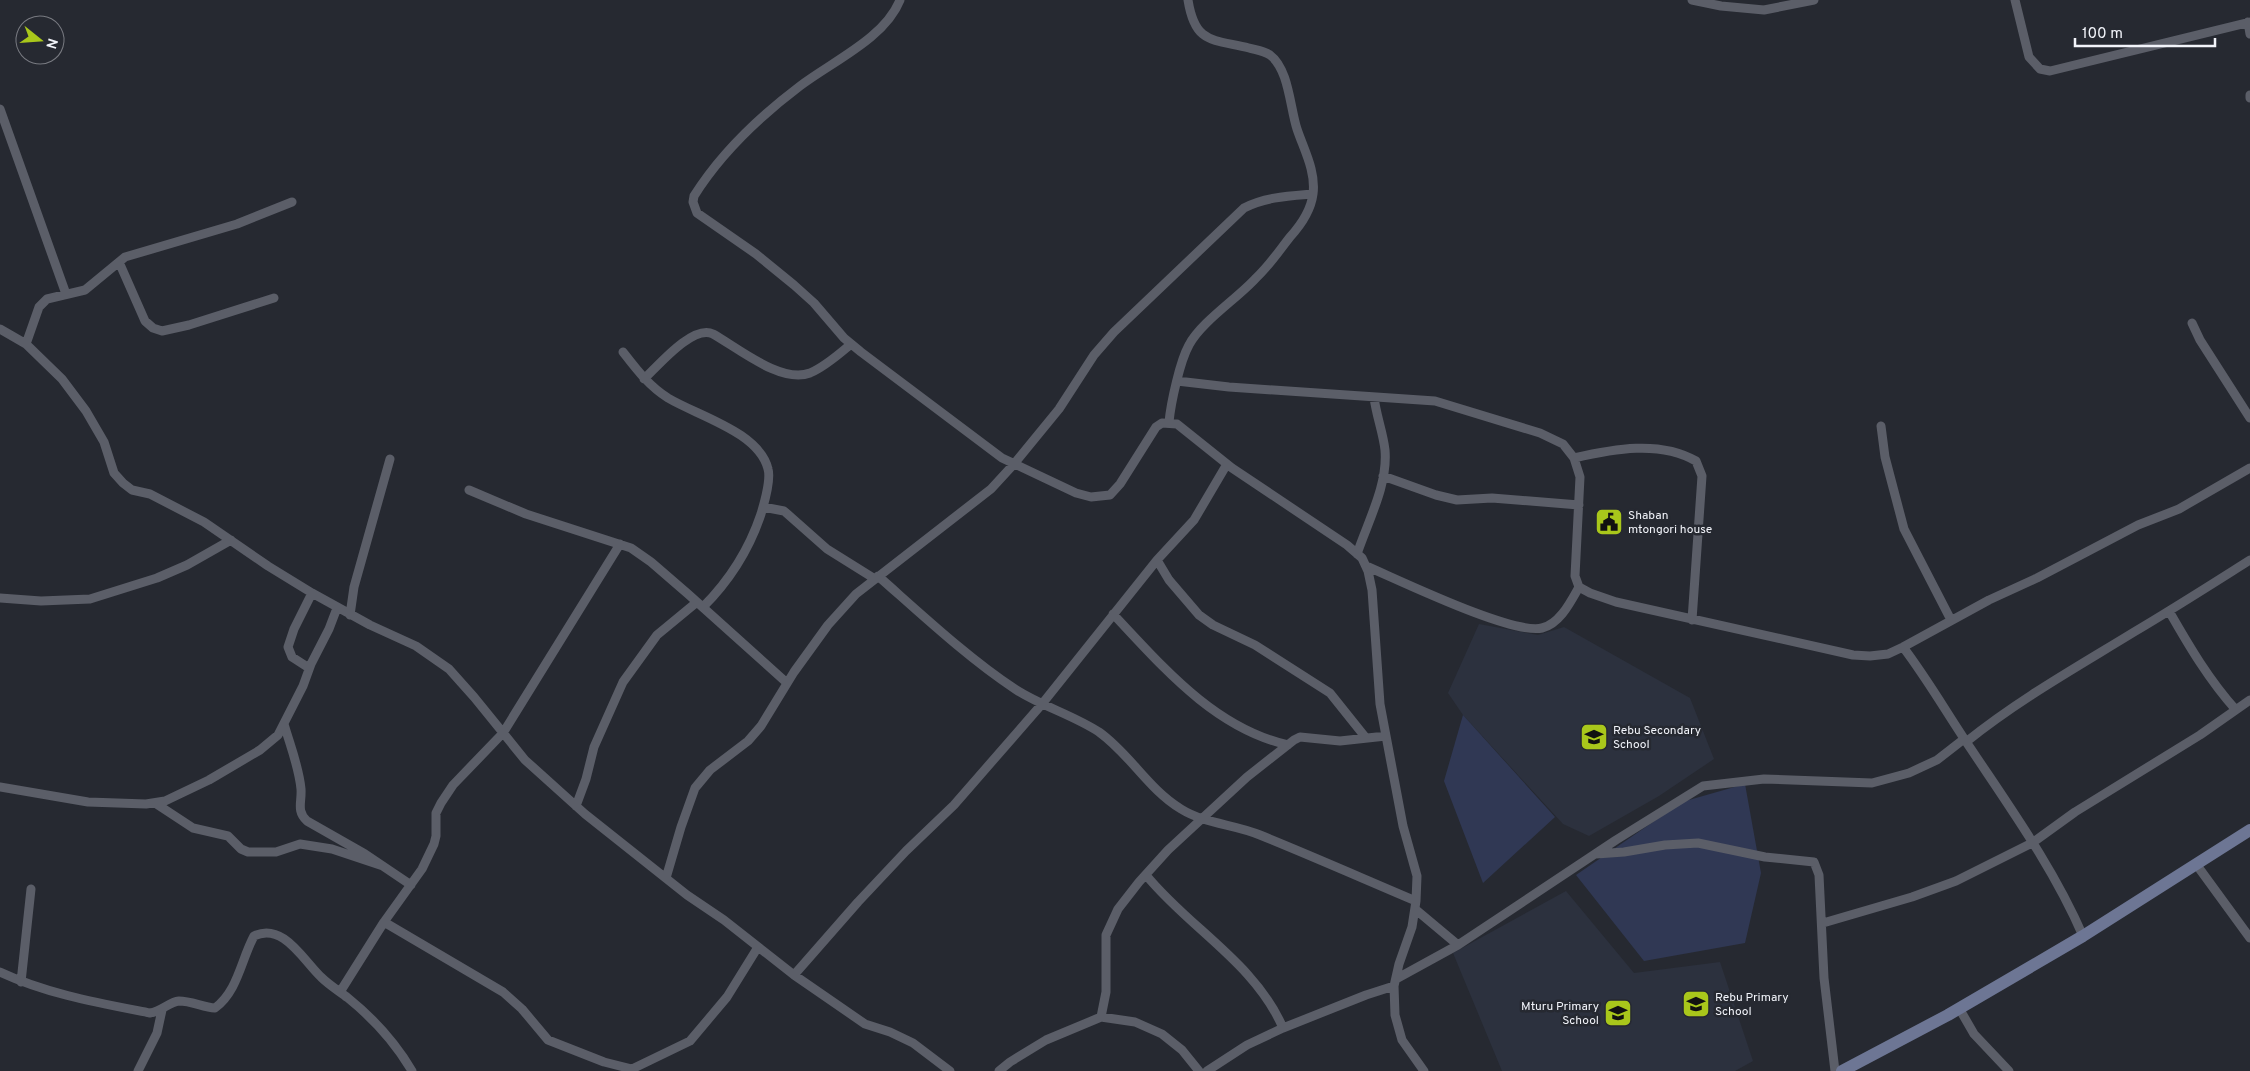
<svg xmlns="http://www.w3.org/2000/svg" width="2250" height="1071" viewBox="0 0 2250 1071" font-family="Overpass,sans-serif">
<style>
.built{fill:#2c313e}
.green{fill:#303854}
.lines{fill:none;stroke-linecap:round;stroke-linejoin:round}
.minor{stroke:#5b5e68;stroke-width:9}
.secondary{stroke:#6d7694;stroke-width:12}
.labels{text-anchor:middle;stroke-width:5;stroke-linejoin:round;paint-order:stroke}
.poi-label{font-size:12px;fill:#f2f4fa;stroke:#262931;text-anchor:start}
</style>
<rect width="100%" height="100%" fill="#262931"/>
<path class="built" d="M1479 624 1538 635 1564 627 1690 698 1714 759 1659 796 1589 836 1563 824 1463 715 1448 693Z
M1566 891 1634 973 1720 962 1753 1061 1735 1071H1502L1453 953Z"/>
<path class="green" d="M1463 715 1555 817 1483 883 1444 781Z
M1745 784 1761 873 1745 943 1644 961 1576 875 1682 802Z"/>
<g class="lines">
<path class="minor" d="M900 0C885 38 833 61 800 86 759 117 721 153 694 196L693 202 697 213 756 254 794 285 814 303 844 338 861 352 1002 458 1076 493 1091 497 1110 495 1120 484 1156 427 1162 423 1177 424 1232 468 1347 545 1362 558 1368 571 1372 590 1380 704 1403 826 1417 876 1416 901 1412 927 1399 964 1394 986 1395 1015 1402 1040 1424 1071
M1692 0 1721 6 1764 10 1814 0
M2015 0 2029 57 2040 69 2050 71 2250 22
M2248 22 2250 34
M2250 98V95
M0 109 66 294
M119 262 145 321 153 328 162 331 189 325 274 298
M2192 323 2200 340 2250 418
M0 329 26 344 62 379 86 411 104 442 114 473 123 483 132 490 150 494 204 522 268 566 312 593 370 625 416 646 449 669 474 697 525 760 585 814 687 895 724 920 794 975 865 1024 890 1032 913 1043 950 1071
M26 344 39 307 47 299 85 290 125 257 237 224 292 202
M623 352C637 370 649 386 668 398 698 416 759 432 768 469 771 479 764 504 761 514 749 550 730 580 703 607
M644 379C658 366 693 324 713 334 738 348 781 384 810 373 826 366 839 354 851 344
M1177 381 1229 387 1435 401 1540 433 1563 444 1574 458 1580 477 1575 576 1579 587 1590 593 1616 602 1853 655 1870 656 1888 654 1903 647 1989 600 2037 578 2138 525 2179 509 2250 468
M1169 422C1171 402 1180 361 1189 345 1201 322 1238 298 1256 278 1269 266 1279 251 1290 237 1300 226 1311 210 1313 194 1316 171 1304 150 1297 129 1290 108 1289 69 1270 55 1264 51 1256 50 1249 48 1212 39 1195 44 1188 0
M1881 426 1885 457 1904 529 1951 620
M1574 458C1613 449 1660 440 1696 461L1702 476 1692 620
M1383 476 1436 495 1457 500 1492 498 1579 505
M469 490 526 514 631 548 651 562 688 594 787 683
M763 507 784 511 827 549 875 579
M1357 554C1368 521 1388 485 1385 450 1383 432 1376 415 1374 397
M1157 560 1169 580 1199 615 1213 625 1255 645 1330 693 1366 738
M1366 566C1399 580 1512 635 1542 628 1560 624 1571 601 1579 587
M878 576C920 613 968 658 1015 689 1041 706 1073 715 1099 732 1130 754 1148 789 1181 809 1205 824 1234 824 1260 835 1312 856 1364 879 1416 901
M0 598 41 601 90 599 157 578 187 565 231 540
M2169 611C2189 646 2209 680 2236 710
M1113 614C1163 667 1214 728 1288 745
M350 615 354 587 390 459
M1903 647C1928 680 1948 715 1971 749 2011 809 2054 869 2083 936
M309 668 292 657 288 647 294 629 312 593
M284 724C290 745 299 767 301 789 302 802 296 811 307 821L365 854 411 885
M1966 742C2018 700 2077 667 2134 632 2173 609 2212 584 2250 560
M0 787 88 802 146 804 165 801 209 780 260 750 278 735 303 686 311 664 329 629 337 608
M155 803 193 828 228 836 241 849 248 852H276L300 844 332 849 383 866
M576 806 586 779 594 747 623 682 657 635 697 602
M1596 854 1624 852 1665 845 1698 843 1765 857 1814 862 1819 875 1824 978 1835 1071
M2196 864 2250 938
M1146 875C1189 928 1255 963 1283 1028
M666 878 681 827 695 788 710 770 748 741 761 726 794 672 828 625 856 594 991 489 1014 464 1059 409 1094 355 1114 332 1244 208C1265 197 1289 196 1313 194
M1415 909 1458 945
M384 922 503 992 522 1009 548 1040 604 1062 632 1069 690 1041 727 997 758 947
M1823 923 1912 897 1956 881 2032 843 2075 812 2200 735 2250 700
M0 972C47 994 99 1003 150 1013 162 1011 169 1002 179 1001 191 1001 203 1007 215 1008 238 991 241 960 254 936 283 922 303 960 321 977 329 985 339 991 348 998 374 1019 395 1042 412 1071
M794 975 858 902 906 851 954 805 1042 704 1157 560 1194 520 1227 464
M1396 979 1458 945 1616 840 1703 786 1764 779 1872 783 1909 773 1937 760 1964 739
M21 982 31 889
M340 992 384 922 422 869 434 844 436 836V813L441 803 453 785 503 733 620 544
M1959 1008 1974 1034 2009 1071
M1101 1017 1106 992V935L1118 909 1139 882 1168 850 1247 777 1294 740 1300 737 1340 741 1386 736
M138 1071 157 1033 162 1010
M999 1071 1010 1062 1046 1040 1101 1017 1135 1022 1162 1034 1182 1050 1199 1071
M1207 1071 1247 1045 1283 1028 1366 995 1394 986"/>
<path class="secondary" d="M1842 1071 1948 1015 2083 936 2250 830"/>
</g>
<defs>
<g id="civic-square" transform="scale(1.4375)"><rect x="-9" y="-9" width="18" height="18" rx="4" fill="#a9c71b" stroke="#262931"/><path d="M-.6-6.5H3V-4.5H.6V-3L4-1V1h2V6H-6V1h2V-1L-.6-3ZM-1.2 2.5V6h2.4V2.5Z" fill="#111"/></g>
<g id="school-square" transform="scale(1.4375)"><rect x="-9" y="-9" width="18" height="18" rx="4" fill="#a9c71b" stroke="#262931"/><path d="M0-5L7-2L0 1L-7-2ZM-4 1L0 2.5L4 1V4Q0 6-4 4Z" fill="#111"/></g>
</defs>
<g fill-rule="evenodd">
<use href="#civic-square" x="1609" y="522"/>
<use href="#school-square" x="1594" y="737"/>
<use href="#school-square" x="1696" y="1004"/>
<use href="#school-square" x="1618" y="1013"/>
</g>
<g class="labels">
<g class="poi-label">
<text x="1628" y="519">Shaban<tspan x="1628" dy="14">mtongori house</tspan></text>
<text x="1613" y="734">Rebu Secondary<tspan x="1613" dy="14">School</tspan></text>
<text x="1715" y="1001">Rebu Primary<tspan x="1715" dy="14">School</tspan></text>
<text x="1599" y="1010" text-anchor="end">Mturu Primary<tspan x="1599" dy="14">School</tspan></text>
</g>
</g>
<g transform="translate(40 40) rotate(107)"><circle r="24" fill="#262931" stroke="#787a81"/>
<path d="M0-4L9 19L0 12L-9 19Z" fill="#a9c71b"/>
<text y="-8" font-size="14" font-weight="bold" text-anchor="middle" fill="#f2f4fa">N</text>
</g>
<path d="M2075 38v8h140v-8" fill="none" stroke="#f2f4fa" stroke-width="2.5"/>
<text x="2082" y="38" font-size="15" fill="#f2f4fa" stroke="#262931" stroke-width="4" paint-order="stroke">100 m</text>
</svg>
